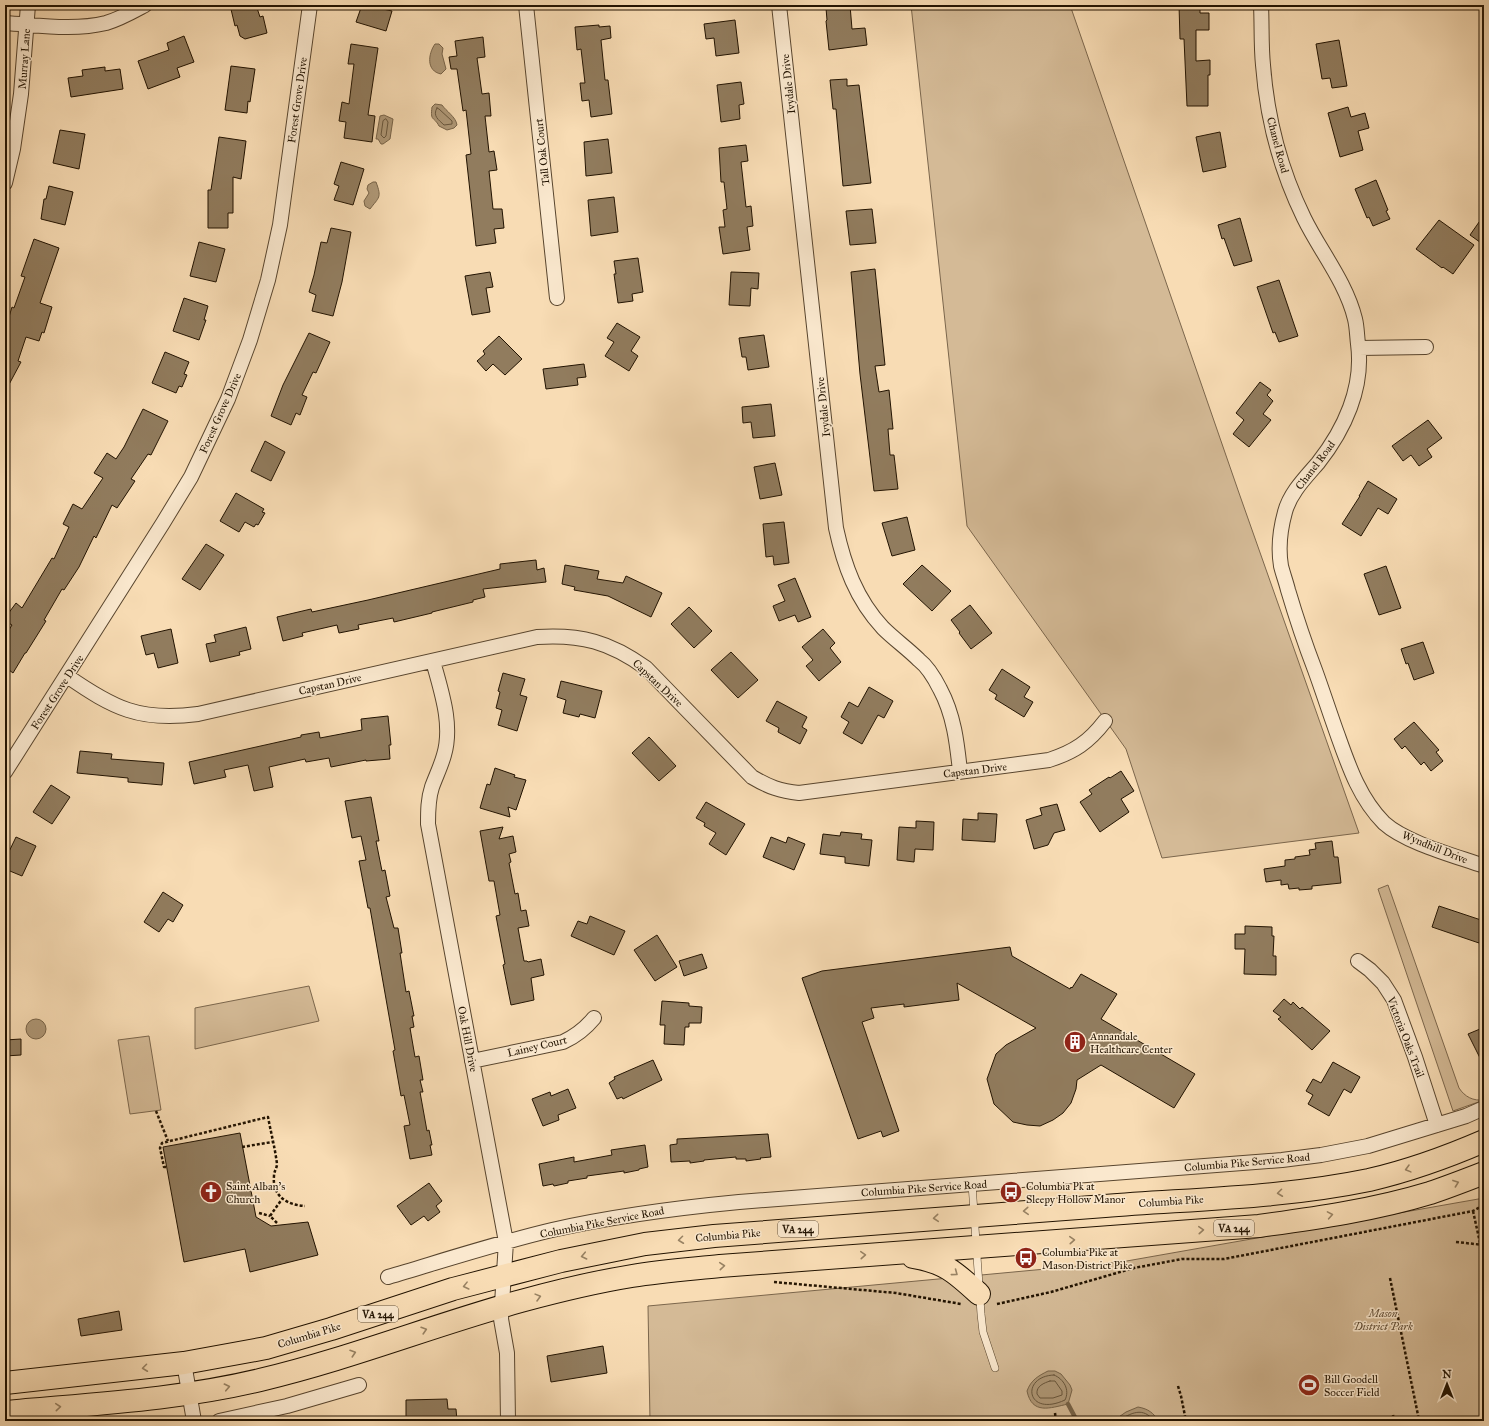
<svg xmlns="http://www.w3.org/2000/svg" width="1489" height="1426" viewBox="0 0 1489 1426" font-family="'IM FELL Great Primer',serif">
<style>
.green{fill:#d4ba96;stroke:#7b664c}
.water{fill:#af9877;stroke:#776348}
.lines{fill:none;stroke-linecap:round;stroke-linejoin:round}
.shore{stroke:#68563c;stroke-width:1}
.stream{stroke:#776348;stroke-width:4.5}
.building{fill:#917c5e;stroke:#221301}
.service-casing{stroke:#58452e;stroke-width:8}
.minor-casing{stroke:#58452e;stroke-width:16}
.primary-casing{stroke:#221301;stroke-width:24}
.path{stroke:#221301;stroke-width:2.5;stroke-dasharray:3 2;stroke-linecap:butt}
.service{stroke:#fae8ce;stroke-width:7}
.minor{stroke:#fae8ce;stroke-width:14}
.primary{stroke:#f8dcb4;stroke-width:22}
.oneway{stroke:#988263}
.labels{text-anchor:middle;stroke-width:3;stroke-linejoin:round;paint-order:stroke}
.shield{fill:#fae8ce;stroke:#63533e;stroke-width:1}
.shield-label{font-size:10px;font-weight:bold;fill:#221301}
.street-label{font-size:11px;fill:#221301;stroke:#fae8ce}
.poi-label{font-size:11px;fill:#221301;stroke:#fae8ce;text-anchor:start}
.park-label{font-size:11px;font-style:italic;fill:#604d35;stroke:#fae8ce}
</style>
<rect width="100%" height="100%" fill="#f8dcb4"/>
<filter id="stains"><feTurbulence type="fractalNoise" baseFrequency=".005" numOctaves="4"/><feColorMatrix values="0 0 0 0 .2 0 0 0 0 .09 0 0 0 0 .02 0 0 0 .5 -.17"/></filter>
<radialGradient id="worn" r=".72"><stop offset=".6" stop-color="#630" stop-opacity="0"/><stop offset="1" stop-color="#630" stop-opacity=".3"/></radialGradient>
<path class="green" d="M911 5H1070L1239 493 1359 833 1162 858 1126 749 967 526Z
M1388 885 1459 1088C1465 1097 1473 1101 1484 1100L1453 1111 1378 889Z
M309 986 319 1021 195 1049V1008Z
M149 1036 161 1110 130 1114 118 1040Z
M1484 1198V1421H650L648 1306 1121 1262Z"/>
<path class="water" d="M435 44H439L443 48 442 54 446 69 441 74C426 71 428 54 435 44Z
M435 104 442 105C446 111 456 117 457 125L454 128 447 130 439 126C434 116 430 122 432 107Z
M384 115 393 119 390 139 383 144H381L378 139H376L380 116Z
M373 182H376C382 198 379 197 370 209L365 206 364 201 369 193 367 189 368 185Z
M26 1029a10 10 0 1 1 20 0a10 10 0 1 1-20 0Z
M1048 1371H1055L1061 1374 1070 1385 1072 1390 1068 1404C1050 1408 1032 1415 1027 1391 1031 1380 1038 1376 1048 1371Z
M1138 1407C1149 1409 1153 1413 1159 1421H1113L1126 1412Z"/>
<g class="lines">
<path class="shore" d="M437 108 439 109 452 121V124L444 125C439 120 432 116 437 108Z
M386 119 388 122 386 136 384 138 381 135 383 121Z
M1054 1375C1064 1379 1070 1390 1065 1400 1026 1418 1020 1376 1054 1375Z
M1050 1381H1055L1062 1391V1395L1053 1398H1040L1037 1394C1036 1386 1044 1383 1050 1381Z
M1118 1421C1131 1413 1143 1406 1154 1421"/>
<path class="stream" d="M1068 1404 1077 1421"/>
</g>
<path class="building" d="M230 5H256L260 17 263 16 267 33 245 39 240 36 237 25 235 26Z
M362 5H384L383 9 392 11 386 31 356 22Z
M850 5 852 29 865 28 867 45 829 50 826 21 827 20 826 8Z
M1179 5H1200V13H1209V30H1196V61L1210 60V75H1208V106H1187L1184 39H1180Z
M735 20 739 53 716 56 714 38 706 39 704 24Z
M599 25V27L610 26 611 38 601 40 605 80H608L612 114 591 117 589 100 582 101 580 83H585L581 49 577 50 575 27Z
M184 36 194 62 177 68 180 77 148 89 138 61 169 50 167 43Z
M483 37 485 57 477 58 482 94 489 93 491 116H485L489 152 494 151 497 170 489 171 493 209H502L504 228 494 229 496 243 476 246 466 155 471 154 466 110 463 111 457 69H451L449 57 457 56 455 41Z
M1339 40 1347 86 1332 88 1330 78 1322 79 1316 44Z
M351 44 378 48 368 115 375 116 372 142 344 138 346 122 339 121 342 102 349 104 354 64H348Z
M231 66 255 69 250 102 248 101 247 113 225 110Z
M105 67V71L120 69 123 89 71 97 68 78 83 76 82 70Z
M847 79V86L859 85 871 183 843 186 836 109H833L830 80Z
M741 82 744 104 739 105 740 119 721 122 717 85Z
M1348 107 1351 117 1365 113 1369 128 1358 131 1363 150 1340 157 1328 113Z
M60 130 85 134 79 169 53 163Z
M1220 132 1226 167 1203 172 1196 137Z
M219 137 246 141 241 179 233 177V213H228V228H208V190H211Z
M608 139 612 173 586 176 584 142Z
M746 145 748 161 741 162 746 207 751 206 753 226 747 227 750 250 723 254 719 227H725L723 210 727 209 724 182H721L719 148Z
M341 162 364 169 353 205 334 200 339 186 334 184Z
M1376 180 1388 210 1386 211 1390 219 1373 226 1369 217 1367 218 1355 189Z
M49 186 73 192 65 225 41 219 44 199H46Z
M614 197 618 232 591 236 588 200Z
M872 209 876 243 850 245 846 211Z
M1484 215V245L1470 235Z
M1240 218 1252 261 1234 266 1224 238 1222 239 1218 225Z
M1439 220 1474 245 1453 274 1443 267 1442 268 1416 249Z
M331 228 351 232 342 282 333 316 312 311 316 295 309 292 314 275 321 242 327 243Z
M34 239 59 248 40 303 52 307 44 333 42 332 39 341 26 337 18 361 21 362 5 392V330L12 307 14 308 25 277 21 276Z
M199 242 225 249 216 282 190 276Z
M638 258 643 292 632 294 633 301 618 303 614 274H616L614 261Z
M875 269 885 365 875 366 879 392 889 390 893 429H888L890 455H894L898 489 874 491 860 374 851 272Z
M490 272 493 287 486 288 490 312 472 315 465 276Z
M731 272 759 273 758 289 751 288 750 306 729 305Z
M1279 280 1298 336 1279 342 1275 332 1273 333 1257 287Z
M184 298 208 306 204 320H206L199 340 173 331Z
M617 323 640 337 631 351 638 356 629 371 605 356 614 342 607 338Z
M309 333 330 342 316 373 313 372 302 395 307 397 300 415 296 413 291 425 271 416 283 385Z
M764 335 769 367 748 370 746 357H742L739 338Z
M499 336 522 359 505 375 493 364 486 371 477 361 485 354 483 351Z
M165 352 189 362 184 374 187 375 182 387 179 386 176 393 152 383Z
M584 364 586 377 577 378 578 385 546 389 543 369Z
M1260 382 1271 390 1267 395 1273 401 1263 414 1271 420 1249 447 1233 434 1244 420 1236 413Z
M771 404 775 436 753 438 751 422 743 423 742 407Z
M143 409 168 421 151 455 148 454 131 479 135 481 117 508 112 505 96 538 94 536 79 567 64 590 62 589 44 620 46 621 26 653H25L13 673 5 667V636L12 625 5 621V618L16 603 22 608 52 558 54 559 69 527 63 524 73 504 82 509 103 478 94 473 107 453 116 459 124 447Z
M1428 420 1442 438 1427 449 1432 457 1419 466 1411 455 1403 461 1392 446Z
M265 441 285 452 271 481 251 471Z
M775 463 782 495 760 499 754 467Z
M1368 481 1397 499 1388 514 1378 508 1361 536 1342 524 1360 496H1359Z
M236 493 264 509 262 512 265 513 258 525 256 524 254 527 245 522 239 532 220 521Z
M907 517 915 550 892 556 882 523Z
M784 522 789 563 774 565 773 556 766 557 763 524Z
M206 544 224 555 200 590 182 579Z
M536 560 537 570 544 568 546 582 483 589 485 597 473 600V602L432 612V613L394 622 393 618 358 625 359 629 339 633 337 625 302 633 303 636 283 641 277 617 311 609 312 612 368 600 500 569V564Z
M565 565 599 571 597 579 623 583 626 576 662 593 651 617 608 596 574 590 575 587 562 584Z
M922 565 951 591 932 611 903 584Z
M1386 566 1401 608 1379 615 1364 574Z
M795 578 811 617 798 622 795 615 779 621 773 606 785 601 778 585Z
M970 605 992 633 971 649 959 633 960 632 951 620Z
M689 607 712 631 694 648 671 624Z
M246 627 251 649 239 652 240 655 210 662 206 644 216 642 214 635Z
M171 629 178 663 158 668 154 653 146 655 141 636Z
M823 629 835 643 830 648 841 662 819 681 806 666 813 660 802 647Z
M1423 642 1434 673 1414 680 1408 663 1406 664 1401 649Z
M731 652 758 680 738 698 711 670Z
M1002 669 1030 687 1024 697 1033 702 1024 717 995 699 997 695 989 690Z
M503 673 525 679 520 695 527 697 517 731 498 725 502 710 496 708 500 692 498 691Z
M561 681 602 691 595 718 580 714 579 717 563 713 566 700 557 697Z
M869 687 893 701 884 718 878 715 862 744 843 733 849 722 841 717 849 702 858 707Z
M777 701 807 717 802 727 807 730 800 744 778 732 779 728 766 721Z
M388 716 391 745H389L390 759 366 761V760L331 767 329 758 306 762 305 759 269 767 273 787 254 791 248 765 224 770 226 777 194 784 189 762 301 737V735L319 732 320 738 362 730 361 719Z
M1414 722 1439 750 1436 752 1443 761 1431 771 1424 762 1421 765 1405 746 1402 749 1394 739Z
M649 737 676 766 659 781 632 753Z
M80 751 112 754 111 759 164 763 162 785 128 782V778L77 773Z
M495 768 515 775 514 777 526 780 516 810 508 807 510 817 480 808 487 784 490 785Z
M1121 771 1134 791 1121 799 1129 812 1100 832 1080 802 1092 794 1089 790 1109 777 1110 778Z
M51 785 70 797 52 824 33 812Z
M371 797 379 841H376L382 871 385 870 390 896 386 897 394 928H398L402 953H400L406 992 409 991 414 1016H412L414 1027 410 1028 415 1057 419 1056 423 1080H420L423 1092H420L427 1131 429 1130 432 1145H430L432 1155 410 1159 404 1126 410 1125 404 1095 401 1096 393 1051 395 1050 370 908H368L359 861 366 860 361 836 352 838 345 801Z
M706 802 745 824 726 855 709 844 716 833 704 826 705 823 696 818Z
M1057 804 1065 830 1054 833 1048 845 1034 849 1026 820 1042 815 1040 808Z
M978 813 997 814 995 842 962 840 963 819 978 820Z
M916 821 934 822 933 850 915 849 914 862 897 860 899 827 916 828Z
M503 827 499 839 513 836 516 852 509 854 511 862 509 863 515 894 518 893 521 911 526 910 529 926 518 928 524 961H527L528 962 541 959 544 975 531 978 534 1000 511 1005 503 965 505 964 496 916 500 915 494 881H489L480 831Z
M841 832 862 834 861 839 872 840 869 866 845 863V857L820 854 823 834 840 836Z
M16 837 36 846 22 876 5 869V860Z
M771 837 786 843 788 837 805 844 794 870 763 857Z
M1332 841 1334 857H1338L1341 883 1322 885 1312 886V889L1299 890V888L1289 889 1288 884 1281 885V880L1266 882 1264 869 1285 866V860L1295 859V857L1310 855 1309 850 1316 849 1315 843Z
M163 892 183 905 173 922 168 919 159 932 144 922Z
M1439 906 1484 921V929L1479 943 1432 927Z
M590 916 625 931 614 955 571 936 578 921 587 924Z
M1245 926 1272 927V936H1274L1273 956H1276V975L1244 974 1245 949H1235V934H1245Z
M657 935 677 967 655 981 634 950Z
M1010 947 1012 956 1070 989 1071 987 1072 988 1081 974 1117 994 1101 1019 1195 1074 1174 1108 1101 1065 1077 1080 1076 1089 1071 1103 1063 1113 1053 1120 1040 1126 1027 1125 1013 1122 994 1104 987 1079 996 1054 1006 1045 1036 1028 957 983 959 1000 904 1007V1004L871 1008 874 1018 862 1022 899 1131 883 1137 881 1131 858 1139 802 978 822 971Z
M702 954 707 968 684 976 679 961Z
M1284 999 1291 1005 1293 1002 1300 1009 1302 1007 1330 1031 1312 1050 1278 1019 1281 1017 1273 1011Z
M662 1001 689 1003V1006L702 1007 701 1023H689V1027H685L684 1045 664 1044 665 1025H660Z
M1480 1029 1484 1037V1066L1468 1034Z
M21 1039V1055L5 1056V1040Z
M653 1060 662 1080 623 1099 622 1097 617 1099 609 1083 615 1079 614 1077Z
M1333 1062 1360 1077 1351 1093 1344 1089 1329 1116 1308 1104 1313 1095 1306 1091 1313 1079 1321 1083Z
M568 1089 576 1108 558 1115 559 1120 543 1126 532 1099 550 1092 551 1096Z
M240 1133 256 1217 271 1226 308 1222 318 1255 250 1272 245 1249 184 1262 163 1147Z
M768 1134 771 1157 760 1158 761 1159 746 1161V1159H736V1157L704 1160V1161L690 1163V1161L671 1162 670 1145 677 1144V1139Z
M645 1145 648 1167 639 1169V1170L624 1173V1171L587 1176V1178L568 1181V1183L554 1186 553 1184 543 1186 539 1164 574 1157V1162L612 1155 611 1150Z
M429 1183 442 1201 436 1206 440 1212 428 1221 424 1216 411 1225 397 1206Z
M119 1311 122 1330 81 1336 78 1319Z
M603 1346 607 1373 551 1382 547 1356Z
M447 1399 448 1409H456L457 1421H406V1400Z"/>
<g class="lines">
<g class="service-casing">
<path id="service" d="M972 1184 981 1314 983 1332 995 1368"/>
</g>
<g class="minor-casing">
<path id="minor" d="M526 5 557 298
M779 5 836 528C844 565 856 599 883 628 894 639 908 649 919 660 928 667 935 679 940 689 954 715 957 743 960 771
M1261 5C1262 25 1261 45 1263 65 1267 118 1280 169 1304 218 1320 251 1346 282 1355 319 1357 327 1357 336 1358 344 1364 388 1344 430 1318 463 1305 478 1290 493 1285 512 1280 530 1278 548 1281 566 1283 574 1286 582 1288 590 1296 617 1305 644 1315 670 1323 692 1330 714 1338 736 1349 767 1360 799 1384 823 1406 843 1456 856 1484 866
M5 23C38 25 73 31 106 23 120 19 132 12 145 5
M5 183 13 149 21 94 28 5
M1359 348 1426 347
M433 661C441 691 453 724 444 755 441 766 436 776 432 787 428 799 428 811 428 824L506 1242 501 1319 507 1353 508 1421
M67 676C113 708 140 722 198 714L537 637C581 634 610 642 646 668L752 777C769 787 780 791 799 793L1049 760C1074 752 1089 742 1105 721
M5 772 163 523 191 477 228 399 250 340 268 280 280 225 310 5
M1358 961 1370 970 1383 983 1394 1000 1415 1057 1437 1125
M472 1061 563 1042C576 1036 585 1029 594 1018
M388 1277C442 1261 497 1243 552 1230 614 1216 676 1208 739 1202L1282 1160 1321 1155 1368 1146 1466 1116 1484 1108
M184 1363 194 1421
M219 1421 287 1406 359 1385"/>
</g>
<g class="primary-casing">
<path id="primary" d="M913 1257C945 1262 956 1273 979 1294
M5 1383 184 1363 266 1348 331 1329 453 1289 561 1261 645 1244 714 1236C844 1226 975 1216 1105 1206 1193 1199 1282 1198 1369 1180 1408 1171 1447 1157 1484 1141
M5 1412C90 1404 177 1400 260 1380 349 1359 434 1325 521 1301 558 1291 595 1282 632 1276 661 1271 691 1269 720 1266L1259 1226C1317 1218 1374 1210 1430 1193 1448 1187 1466 1180 1484 1173"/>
</g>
<path class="path" d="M156 1111 168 1141
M242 1147 272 1142
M166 1167H164L160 1148 162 1143 268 1117C271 1133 275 1148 277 1164 277 1168 274 1171 274 1176 272 1196 287 1205 305 1206
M1473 1211 1484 1261
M259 1213 270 1216
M277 1223 270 1216 282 1199
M1456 1242 1484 1245
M1390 1278 1419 1420 1423 1419V1421
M774 1282 896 1293 961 1304
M997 1304 1051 1292 1134 1268 1182 1259H1224L1473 1211 1484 1205
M1178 1386 1181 1396 1186 1421
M1055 1413 1056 1421
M1393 1415 1394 1421
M1077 1418 1080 1421"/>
<use href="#service" class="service"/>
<use href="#minor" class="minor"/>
<use href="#primary" class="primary"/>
</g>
<defs><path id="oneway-chevron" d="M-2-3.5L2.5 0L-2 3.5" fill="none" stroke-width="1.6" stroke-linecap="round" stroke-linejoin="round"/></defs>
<g class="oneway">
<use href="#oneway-chevron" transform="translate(1408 1169) rotate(165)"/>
<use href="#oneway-chevron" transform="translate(1456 1183) rotate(-20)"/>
<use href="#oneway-chevron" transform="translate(1280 1193) rotate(173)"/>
<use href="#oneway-chevron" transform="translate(1026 1211) rotate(176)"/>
<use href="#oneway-chevron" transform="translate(1330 1215) rotate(-10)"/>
<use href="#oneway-chevron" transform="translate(936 1218) rotate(175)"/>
<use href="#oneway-chevron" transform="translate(1201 1230) rotate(-4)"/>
<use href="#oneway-chevron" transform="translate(681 1240) rotate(173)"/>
<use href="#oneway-chevron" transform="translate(1072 1240) rotate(-4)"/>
<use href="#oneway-chevron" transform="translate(863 1255) rotate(-4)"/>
<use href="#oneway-chevron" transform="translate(584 1256) rotate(168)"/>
<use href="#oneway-chevron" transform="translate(722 1266) rotate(-5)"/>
<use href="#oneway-chevron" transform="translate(955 1273) rotate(37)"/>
<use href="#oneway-chevron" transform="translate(466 1286) rotate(166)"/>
<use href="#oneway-chevron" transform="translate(538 1297) rotate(-15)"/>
<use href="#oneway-chevron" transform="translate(424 1330) rotate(-17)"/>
<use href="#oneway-chevron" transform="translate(353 1353) rotate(-18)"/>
<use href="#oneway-chevron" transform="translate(145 1368) rotate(173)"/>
<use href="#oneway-chevron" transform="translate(227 1387) rotate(-12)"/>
<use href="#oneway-chevron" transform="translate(58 1407) rotate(-5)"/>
</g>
<defs>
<g id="building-disc" transform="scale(1.15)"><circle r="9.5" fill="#8f2418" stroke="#fae8ce"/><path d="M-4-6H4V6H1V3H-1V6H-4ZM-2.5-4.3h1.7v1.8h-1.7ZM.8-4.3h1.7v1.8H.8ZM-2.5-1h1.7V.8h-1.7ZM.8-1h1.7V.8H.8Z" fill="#fff"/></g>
<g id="church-disc" transform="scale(1.15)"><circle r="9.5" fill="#8f2418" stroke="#fae8ce"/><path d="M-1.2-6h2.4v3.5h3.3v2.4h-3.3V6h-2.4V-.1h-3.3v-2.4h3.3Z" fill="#fff"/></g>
<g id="bus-disc" transform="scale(1.15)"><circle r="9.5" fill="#8f2418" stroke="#fae8ce"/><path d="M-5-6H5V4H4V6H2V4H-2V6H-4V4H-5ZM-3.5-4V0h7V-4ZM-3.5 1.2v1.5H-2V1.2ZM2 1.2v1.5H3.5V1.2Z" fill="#fff"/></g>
<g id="stadium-disc" transform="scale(1.15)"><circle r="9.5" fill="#8f2418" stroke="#fae8ce"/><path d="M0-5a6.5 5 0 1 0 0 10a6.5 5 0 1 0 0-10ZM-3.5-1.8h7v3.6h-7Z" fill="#fff"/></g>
</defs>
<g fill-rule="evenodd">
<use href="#building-disc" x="1075" y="1042"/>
<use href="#church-disc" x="211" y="1192"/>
<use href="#bus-disc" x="1011" y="1192"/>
<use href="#bus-disc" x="1026" y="1258"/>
<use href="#stadium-disc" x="1309" y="1385"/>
</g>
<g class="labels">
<g class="shield">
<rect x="1214" y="1220" width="40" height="16" rx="3"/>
<rect x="778" y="1221" width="40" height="16" rx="3"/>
<rect x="358" y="1306" width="40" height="16" rx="3"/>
</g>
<g class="shield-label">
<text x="1234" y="1232">VA 244</text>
<text x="798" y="1233">VA 244</text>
<text x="378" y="1318">VA 244</text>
</g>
<g class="street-label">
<text transform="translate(24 59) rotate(-86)" y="4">Murray Lane</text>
<text transform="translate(788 84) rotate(-96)" y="4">Ivydale Drive</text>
<text transform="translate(297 100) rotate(-82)" y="4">Forest Grove Drive</text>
<text transform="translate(1278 145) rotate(75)" y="4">Chanel Road</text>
<text transform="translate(542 152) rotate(-96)" y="4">Tall Oak Court</text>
<text transform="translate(823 407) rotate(-96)" y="4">Ivydale Drive</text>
<text transform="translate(220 413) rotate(-66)" y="4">Forest Grove Drive</text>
<text transform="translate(1315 465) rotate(-53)" y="4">Chanel Road</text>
<text transform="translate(658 683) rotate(43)" y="4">Capstan Drive</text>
<text transform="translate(330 684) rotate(-13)" y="4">Capstan Drive</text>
<text transform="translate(57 692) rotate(-57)" y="4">Forest Grove Drive</text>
<text transform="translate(975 770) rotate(-7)" y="4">Capstan Drive</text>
<text transform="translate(1435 847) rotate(22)" y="4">Wyndhill Drive</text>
<text transform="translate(1406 1037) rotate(69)" y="4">Victoria Oaks Trail</text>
<text transform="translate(468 1039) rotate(79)" y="4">Oak Hill Drive</text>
<text transform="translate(537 1046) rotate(-13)" y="4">Lainey Court</text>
<text transform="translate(1247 1162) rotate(-5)" y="4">Columbia Pike Service Road</text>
<text transform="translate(924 1188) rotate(-4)" y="4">Columbia Pike Service Road</text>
<text transform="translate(1171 1201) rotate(-4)" y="4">Columbia Pike</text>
<text transform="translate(602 1222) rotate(-11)" y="4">Columbia Pike Service Road</text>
<text transform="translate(728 1235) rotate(-5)" y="4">Columbia Pike</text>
<text transform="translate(309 1335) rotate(-17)" y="4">Columbia Pike</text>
</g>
<g class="poi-label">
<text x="1090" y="1040">Annandale<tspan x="1090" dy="13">Healthcare Center</tspan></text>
<text x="226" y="1190">Saint Alban's<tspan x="226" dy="13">Church</tspan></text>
<text x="1026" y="1190">Columbia Pk at<tspan x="1026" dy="13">Sleepy Hollow Manor</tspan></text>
<text x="1042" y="1256">Columbia Pike at<tspan x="1042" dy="13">Mason District Pike</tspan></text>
<text x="1324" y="1383">Bill Goodell<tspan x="1324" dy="13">Soccer Field</tspan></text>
</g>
<g class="park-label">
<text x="1383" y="1317">Mason<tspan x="1383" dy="13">District Park</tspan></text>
</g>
</g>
<rect width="1489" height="1426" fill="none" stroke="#f8dcb4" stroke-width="20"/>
<rect x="6" y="6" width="1477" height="1414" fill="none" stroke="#221301" stroke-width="2"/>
<rect x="10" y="10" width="1469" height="1406" fill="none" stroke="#221301"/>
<g transform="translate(1447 1384)" stroke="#fae8ce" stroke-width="3" paint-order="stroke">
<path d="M0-3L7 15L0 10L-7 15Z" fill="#221301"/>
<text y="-6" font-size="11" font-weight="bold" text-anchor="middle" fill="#221301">N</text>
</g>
<rect width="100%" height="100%" filter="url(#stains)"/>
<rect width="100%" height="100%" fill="url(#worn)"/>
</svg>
